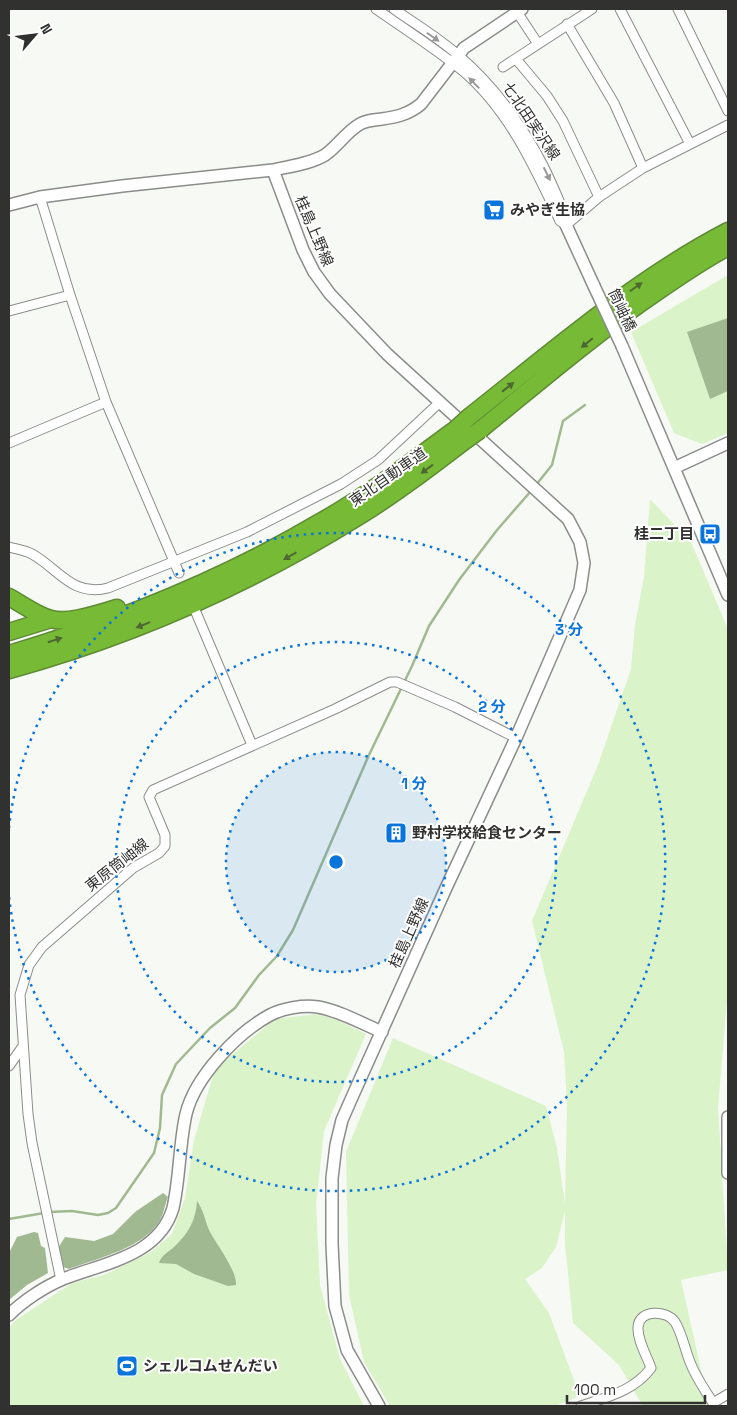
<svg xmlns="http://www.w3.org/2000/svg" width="737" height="1415" viewBox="0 0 737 1415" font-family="'Space Grotesk','Noto Sans JP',sans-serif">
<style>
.green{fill:#daf3c9}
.water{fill:#a1b991}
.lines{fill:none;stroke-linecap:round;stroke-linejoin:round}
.stream{stroke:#a1b991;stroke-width:2.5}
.minor-casing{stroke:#8b8d8a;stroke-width:11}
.tertiary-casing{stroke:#8b8d8a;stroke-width:14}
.motorway-casing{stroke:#5e8a34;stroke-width:19}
.minor{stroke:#fff;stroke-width:9}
.tertiary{stroke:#fff;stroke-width:11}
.motorway{stroke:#76ba36;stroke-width:16}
.tertiary-bridge-casing{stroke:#8b8d8a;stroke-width:14;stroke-linecap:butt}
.motorway-bridge-casing{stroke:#5e8a34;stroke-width:19;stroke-linecap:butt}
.tertiary-bridge{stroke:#fff;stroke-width:11}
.motorway-bridge{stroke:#76ba36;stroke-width:16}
.oneway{fill:#989898}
.oneway2{fill:#4d6832}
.ring{fill:none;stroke:#0974dc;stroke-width:2.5;stroke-dasharray:2.5 5}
.labels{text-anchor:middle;stroke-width:4;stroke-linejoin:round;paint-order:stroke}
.street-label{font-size:15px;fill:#313230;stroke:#fff}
.poi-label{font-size:15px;font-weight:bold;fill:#313230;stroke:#fff;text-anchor:start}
.centre{fill:#0974dc;stroke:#fff;stroke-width:2.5}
.ring-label{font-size:15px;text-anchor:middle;font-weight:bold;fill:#0974dc;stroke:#fff;stroke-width:4;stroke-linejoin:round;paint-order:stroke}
</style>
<rect width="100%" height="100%" fill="#f7f9f5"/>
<path class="green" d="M728 275V433L702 444 674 433 631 332Z
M650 499 691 542 728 629V989L718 1108 728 1270 681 1280 709 1406H643L619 1365 573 1323 565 1244V1211L556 1247 542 1268 525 1279 549 1313 580 1396 555 1406H390L364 1362 349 1295 346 1152 393 1038 546 1106 557 1148 565 1204 567 1104 564 1052 532 921 598 765 631 669 635 625 644 577Z
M317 1014 335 1019 366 1034 324 1131 316 1204 320 1285 340 1359 364 1406H9V1328L16 1320 72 1283 104 1275 151 1252 172 1234 185 1198 194 1140 215 1069 275 1019Z"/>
<path class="water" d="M728 318V391L710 399 687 332Z
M163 1193 168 1197C165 1204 164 1213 160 1220 144 1248 98 1258 69 1269L63 1267 58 1248 65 1237 94 1241 113 1234 135 1212Z
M197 1201C203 1209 205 1220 209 1230 216 1244 237 1270 236 1285L228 1286 194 1274 176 1264 159 1263C161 1255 169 1252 175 1246 189 1233 196 1219 197 1201Z
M34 1232 38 1233 41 1246 45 1248 48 1273 27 1285 9 1300V1253L17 1237Z"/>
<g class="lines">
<path class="stream" d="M536 485 552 465 563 421 585 405
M49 1212 72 1211 98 1215 108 1213 116 1208 154 1153 160 1128 162 1095 176 1064 210 1028 235 1008 259 975 277 956 293 930 368 757 412 666 429 626 459 580 497 530 531 491
M9 1219 44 1213"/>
<g class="minor-casing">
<path id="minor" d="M376 9C405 29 436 49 463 71 509 110 535 168 560 221L566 225
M394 9C415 24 439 38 459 56 500 91 533 140 554 189 559 201 565 212 566 225
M620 9 690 144
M678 9 728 111
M517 12 538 44
M567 24 614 103 643 168
M516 59 547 96 563 121 599 197
M503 67 592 9
M40 197 70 295 106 402 179 573
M566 225 599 197 643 168 728 125
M9 311 70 295
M9 443 106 402
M9 547C16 549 25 550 32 554 59 569 72 597 108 588L247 532 341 484 378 460 439 403
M195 610 252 745
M9 1066 23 1046
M61 1280 32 1143 28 1114 20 995 29 965 42 947 133 868 159 853 165 846V835L149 797 153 790 335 709 390 682H397L455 707 516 738
M581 1406C607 1397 634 1391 651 1368 647 1356 637 1340 638 1327 639 1309 667 1310 675 1322 682 1333 685 1350 690 1362 695 1376 705 1390 713 1403L728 1394"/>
</g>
<g class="tertiary-casing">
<path id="tertiary" d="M273 170C290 166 310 164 325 155 338 146 346 132 360 124 367 120 374 120 382 119 397 117 409 114 421 104L464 48 522 9
M9 205 40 197 122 186 273 170 303 250 314 272 330 294 387 354 568 519 580 542 584 563 580 590 516 738 446 888 353 1095 342 1120 336 1145 332 1178V1244L335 1306 347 1350 379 1406
M566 225 594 286
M622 346 728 595
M674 468 728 443
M728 1117V1173
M9 1315C23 1301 44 1287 63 1279 104 1263 159 1256 173 1208 180 1177 179 1145 186 1114 195 1077 237 1033 270 1015 283 1008 303 1005 318 1007 340 1011 361 1023 382 1032"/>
</g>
<g class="motorway-casing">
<path id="motorway" d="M469 417C553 351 634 280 728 231
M480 430C538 383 595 334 657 292 680 276 704 260 728 247
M9 597C22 604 36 615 51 619 69 624 99 613 117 608
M9 632 51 619
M9 654C117 622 224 579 322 521 369 494 412 461 456 429
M9 670C133 636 252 583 361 515 398 492 432 466 466 440"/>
</g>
<use href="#minor" class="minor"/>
<use href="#tertiary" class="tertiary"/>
<use href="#motorway" class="motorway"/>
<g class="tertiary-bridge-casing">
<path id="tertiary-bridge" d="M594 286 622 346"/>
</g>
<g class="motorway-bridge-casing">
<path id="motorway-bridge" d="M456 429 469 417
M466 440 480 430"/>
</g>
<use href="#tertiary-bridge" class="tertiary-bridge"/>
<use href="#motorway-bridge" class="motorway-bridge"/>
</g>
<defs><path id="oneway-solid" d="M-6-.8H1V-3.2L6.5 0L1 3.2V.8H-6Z" transform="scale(1.25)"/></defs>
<g class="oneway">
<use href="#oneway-solid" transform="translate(433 37) rotate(35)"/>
<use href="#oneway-solid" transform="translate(474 83) rotate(-134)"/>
<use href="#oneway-solid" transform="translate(547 174) rotate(64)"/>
</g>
<g class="oneway2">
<use href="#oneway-solid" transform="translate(636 287) rotate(-35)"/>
<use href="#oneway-solid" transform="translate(587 343) rotate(141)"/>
<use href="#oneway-solid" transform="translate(508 387) rotate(-38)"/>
<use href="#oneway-solid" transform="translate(427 469) rotate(144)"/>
<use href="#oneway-solid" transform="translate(290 556) rotate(150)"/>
<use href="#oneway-solid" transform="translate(143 625) rotate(158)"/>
<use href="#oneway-solid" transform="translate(55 640) rotate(-17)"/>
</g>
<circle cx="336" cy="862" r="110" fill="#0974dc" fill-opacity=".12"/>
<g class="ring">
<circle cx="336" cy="862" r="110"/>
<circle cx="336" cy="862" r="220"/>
<path d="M9 828A329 329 0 1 1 9 896"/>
</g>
<defs>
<g id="supermarket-square" transform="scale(1.125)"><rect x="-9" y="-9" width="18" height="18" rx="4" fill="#0974dc" stroke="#fff"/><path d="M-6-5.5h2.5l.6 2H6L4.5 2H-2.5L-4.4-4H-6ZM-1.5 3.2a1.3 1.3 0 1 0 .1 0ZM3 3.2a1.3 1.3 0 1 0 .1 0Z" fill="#fff"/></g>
<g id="bus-square" transform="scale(1.125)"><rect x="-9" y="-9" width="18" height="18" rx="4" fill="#0974dc" stroke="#fff"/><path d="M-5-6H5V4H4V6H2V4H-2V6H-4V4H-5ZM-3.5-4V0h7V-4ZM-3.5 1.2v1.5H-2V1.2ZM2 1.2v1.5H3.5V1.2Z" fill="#fff"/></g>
<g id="building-square" transform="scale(1.125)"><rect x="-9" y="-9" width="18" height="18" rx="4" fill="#0974dc" stroke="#fff"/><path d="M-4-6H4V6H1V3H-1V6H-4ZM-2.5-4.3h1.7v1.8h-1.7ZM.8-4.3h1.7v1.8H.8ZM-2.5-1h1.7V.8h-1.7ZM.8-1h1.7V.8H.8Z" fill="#fff"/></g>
<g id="stadium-square" transform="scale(1.125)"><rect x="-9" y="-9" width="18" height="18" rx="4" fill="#0974dc" stroke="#fff"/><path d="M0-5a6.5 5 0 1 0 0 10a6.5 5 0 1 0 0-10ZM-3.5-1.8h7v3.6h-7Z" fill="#fff"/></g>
</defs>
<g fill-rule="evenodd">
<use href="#supermarket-square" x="494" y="210"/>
<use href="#bus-square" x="710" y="534"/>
<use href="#building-square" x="396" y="833"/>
<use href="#stadium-square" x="127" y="1366"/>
</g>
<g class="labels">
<g class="street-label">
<text transform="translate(531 121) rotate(56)" y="5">七北田実沢線</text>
<text transform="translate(314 231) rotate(67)" y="5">桂島上野線</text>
<text transform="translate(622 310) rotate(65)" y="5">筒岫橋</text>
<text transform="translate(388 477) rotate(-35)" y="5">東北自動車道</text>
<text transform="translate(117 865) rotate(-38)" y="5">東原筒岫線</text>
<text transform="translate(409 933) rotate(-66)" y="5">桂島上野線</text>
</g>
<g class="poi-label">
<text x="510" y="215">みやぎ生協</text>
<text x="694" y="539" text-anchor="end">桂二丁目</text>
<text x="412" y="838">野村学校給食センター</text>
<text x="143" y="1371">シェルコムせんだい</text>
</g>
</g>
<circle cx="336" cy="862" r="8" class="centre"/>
<g class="ring-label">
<text x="569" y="635">3 分</text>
<text x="492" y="712">2 分</text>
<text x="414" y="789">1 分</text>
</g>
<rect width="737" height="1415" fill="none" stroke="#313230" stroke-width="20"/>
<g transform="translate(35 35) rotate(62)" stroke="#ffffff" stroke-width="4" paint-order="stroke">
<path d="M0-4L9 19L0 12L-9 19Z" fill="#313230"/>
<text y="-8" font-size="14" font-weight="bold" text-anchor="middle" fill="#313230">N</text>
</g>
<path d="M567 1395v8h138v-8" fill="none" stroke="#313230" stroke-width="2.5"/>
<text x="574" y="1395" font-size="15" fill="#313230" stroke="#ffffff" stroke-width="4" paint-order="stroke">100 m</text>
</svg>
